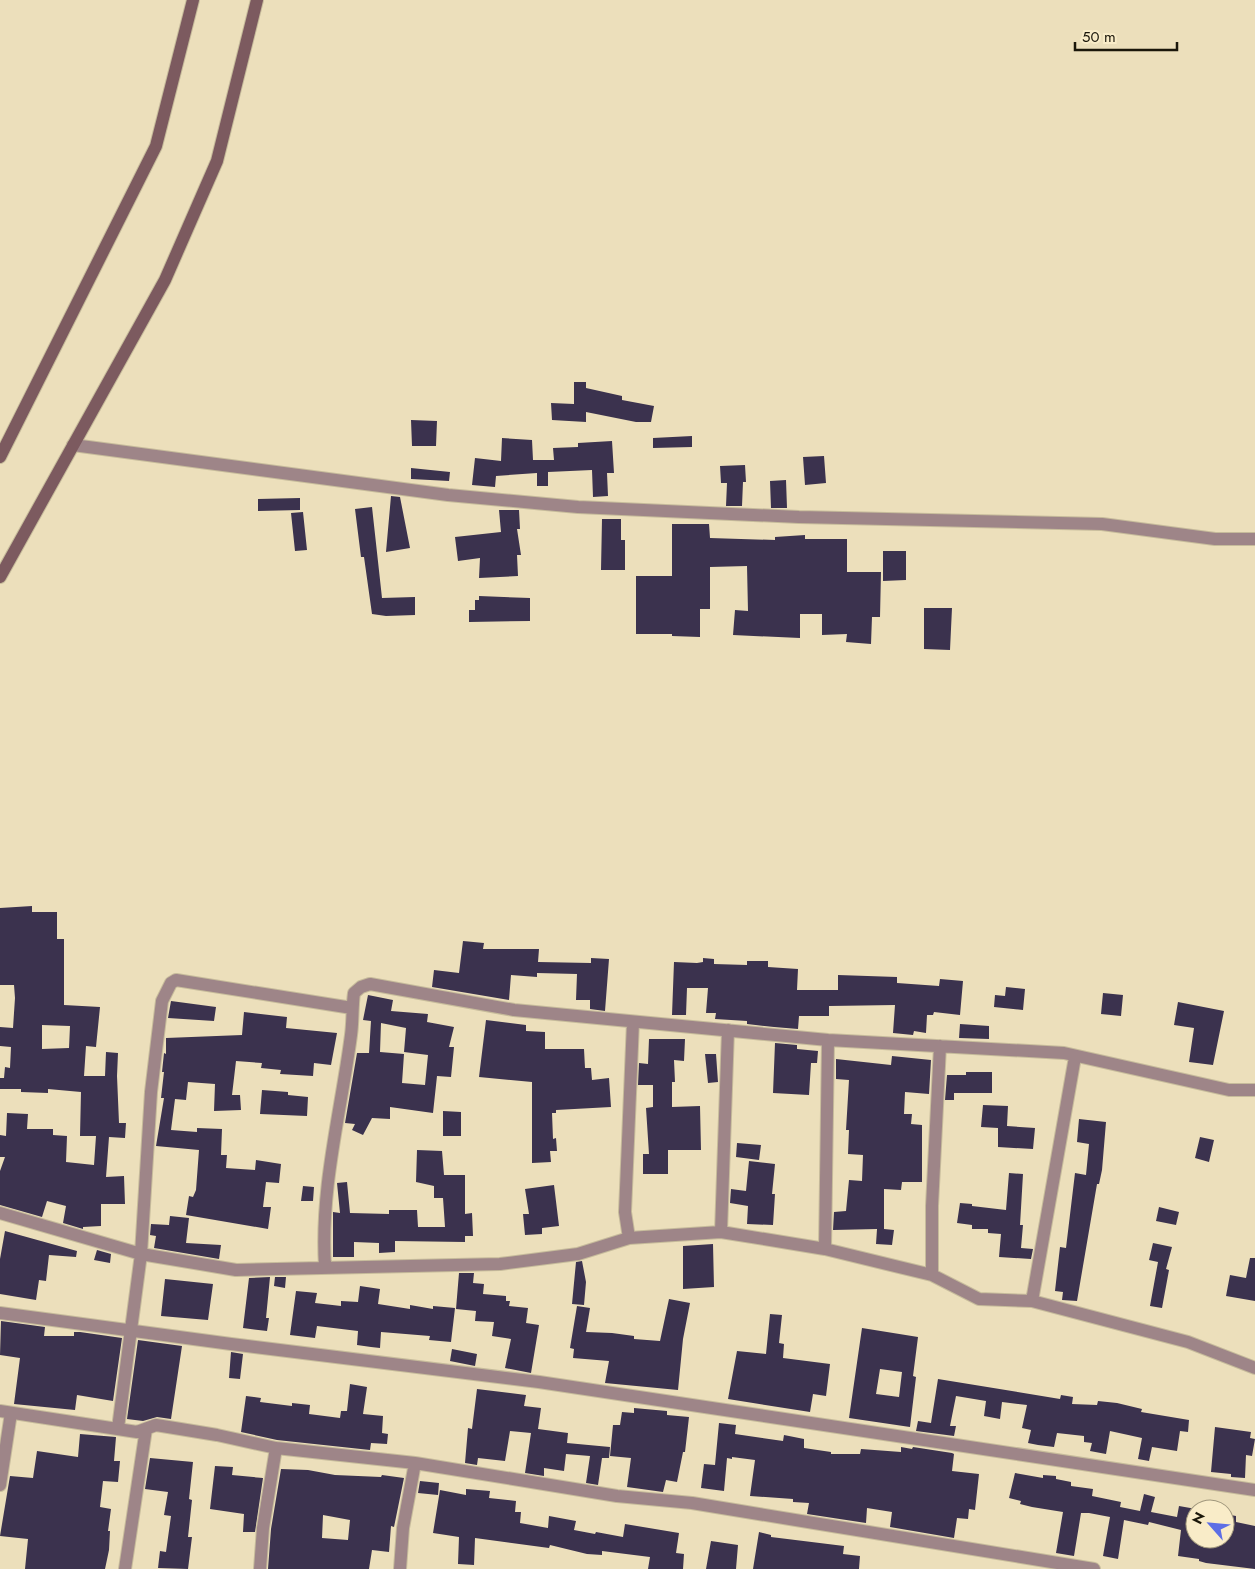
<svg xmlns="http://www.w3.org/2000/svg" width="1255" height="1569" viewBox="0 0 1255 1569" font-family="Jost,sans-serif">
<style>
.building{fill:#3b324e;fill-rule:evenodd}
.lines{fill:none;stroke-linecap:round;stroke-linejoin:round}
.minor-casing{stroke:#c6bb9b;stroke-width:14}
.secondary-casing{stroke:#c6bb9b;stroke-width:14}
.minor{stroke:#9e8588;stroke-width:12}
.secondary{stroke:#7c5a5f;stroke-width:12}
</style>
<rect width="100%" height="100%" fill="#ecdfbb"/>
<path class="building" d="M574 382H586V388L622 396V400L654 406 651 422H636L586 412V422L552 420 551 403 574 404Z
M411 420 437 421 436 446H412Z
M692 436V447L653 448V438Z
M502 438 532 440 533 460H554L553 448 578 447V443L612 441 614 473H607L608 496 593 497 592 470 548 472V486H537V473L496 476 495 487 472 485 475 458 501 461Z
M824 456 826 483 805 485 803 457Z
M745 465 746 482H743L742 506H726L727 483H721L720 466Z
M411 468 450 472 449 481 411 479Z
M786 480 787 508H771L770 481Z
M391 496 400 497 410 548 386 552Z
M300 498V510L258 511V499Z
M372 507 382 598 415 597V615L386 616 372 614 364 557H361L355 509Z
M499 510H519L520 529H517L521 555H517L518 576 479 578 480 558 458 561 455 537 501 532Z
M303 512 307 550 295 551 291 513Z
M602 519H621V540H625V570H601Z
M672 524H709L710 538 775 540V537L805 535V539H847V572H881L880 617H872L871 644 846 642 847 634 822 635V614H800V638L733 635 735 610 748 611 747 566 710 567V609H700V637L672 636V634H636V576H672Z
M883 551H906V580L883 581Z
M479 596 530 598V621L469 622V610H475V600H479Z
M924 608H952L950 650 924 649Z
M32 906V912H57V939H64V1005L100 1007 96 1047 86 1046 84 1076H105L106 1052 118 1053 117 1076 119 1123H126L125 1138 109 1137 106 1177 124 1176 125 1204H101V1226L83 1227V1229L63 1223 66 1206 47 1201 42 1217 0 1205V1171L5 1157H0V1135L6 1136 7 1113 28 1114 27 1129H53V1135L67 1136 66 1162 94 1165 96 1136H80L81 1092 48 1089V1093L21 1092V1089H0V1078H4L5 1067 10 1068 11 1047 0 1046V1027L13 1028 15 998 14 985H0V908ZM42 1025 70 1026 69 1048 42 1049Z
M463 941 484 943 483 949H539L538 962 591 963V958L609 959 605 1011 590 1009V1000H576L577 974 537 973V977L511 975 509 1000 432 987 434 970 459 973Z
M703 958 714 959V964L747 965V961H768V967L798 969 797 990H838V975L897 977V983L939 986 940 979 963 981 960 1015 934 1012 933 1015H927L926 1033 914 1031 913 1035 893 1033 895 1005 829 1006V1016H799L798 1029 774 1027 747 1024V1021L715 1019 716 1013H706L708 988H687L686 1015H672L674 962 697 963 703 962Z
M1006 987 1025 989 1023 1010 994 1007 995 995 1005 996Z
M1103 993 1123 995 1121 1016 1101 1014Z
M368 995 393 1000 391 1011 428 1014 427 1022 454 1027 449 1047H454L451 1077 437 1076 433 1113 390 1107V1119L372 1118 363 1135 352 1130 355 1124 345 1123 357 1053H369L371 1021 363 1020ZM381 1023 406 1028 404 1052 428 1055 425 1085 402 1083 404 1054 380 1052Z
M171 1001 216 1007 214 1021 168 1018Z
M1178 1002 1224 1011 1213 1065 1189 1062 1194 1028 1174 1025Z
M244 1012 287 1017 286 1028 337 1033 331 1065 314 1063 313 1076 280 1074 281 1070 261 1068 262 1063 236 1061 232 1095H240L241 1110 214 1111 215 1084 188 1082 186 1100 175 1099 171 1130 197 1132V1128L222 1129 221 1155H227L226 1168 255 1170 256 1160 281 1164 279 1183 266 1182 263 1207H271L268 1229 186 1215 189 1196 193 1197 196 1190 199 1150 156 1146 164 1098H161L164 1072H162L164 1053 166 1054V1038L242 1035Z
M486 1020 526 1025V1031L545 1032V1049H584L585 1068H591L592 1080 609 1078 611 1107 556 1110V1113H552L553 1139 556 1138 557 1151H550L551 1162 532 1163V1082L479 1077Z
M960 1024 989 1026V1039L959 1038Z
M649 1039H685L684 1061 674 1060 675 1082H672V1107L700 1106 701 1150H668V1174H643V1154H649L646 1108 653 1107V1085H638L639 1063 648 1064Z
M775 1043 797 1045V1049L818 1051 817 1063H811L809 1095 773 1093Z
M705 1054H716L718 1082 708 1083Z
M892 1056 931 1060 929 1094 905 1092 904 1114H912L911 1124 922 1125V1182H902L901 1190 884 1189V1229L894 1230 892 1245 876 1244 877 1229 833 1230 834 1212 846 1211 849 1180 862 1181 863 1155 848 1154 849 1130H846L849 1080 836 1079V1059L891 1065Z
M966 1072H992V1093H954V1100H945L947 1075H966Z
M262 1090 288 1092V1095L308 1097 307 1116 260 1114Z
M983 1105 1008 1106 1007 1126 1035 1128 1033 1149 998 1147V1128L981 1127Z
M443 1111 461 1112V1136H443Z
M1079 1119 1106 1122 1102 1170 1099 1184H1097L1077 1301 1062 1300 1063 1292 1055 1291 1060 1247 1066 1248 1075 1173 1086 1175 1089 1144 1077 1142Z
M1200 1137 1214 1140 1209 1162 1195 1158Z
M737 1143 761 1145 759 1160 736 1157Z
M417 1150 442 1151 444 1175H465V1214L472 1213 473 1236H465V1242L395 1241V1252L379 1253V1243L354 1242V1257H333V1212L340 1213 337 1183 347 1182 350 1213 389 1214V1210H417L418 1227H445L443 1198H434V1186L416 1182Z
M749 1161 775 1164 772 1194H775L773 1225 747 1224 748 1206 730 1203 731 1189 746 1191Z
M1009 1173 1023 1174 1020 1225H1023L1021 1248 1033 1249 1031 1259 999 1257 1001 1234 988 1233V1229H972V1225L957 1223 960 1203 972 1204V1206L1006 1210Z
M554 1185 559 1226 542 1228V1234L525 1235 523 1214H529L525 1189Z
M303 1186 314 1187 313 1201H301Z
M1159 1207 1179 1212 1176 1225 1156 1221Z
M170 1216 189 1218 186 1243 221 1245 219 1259 154 1248 156 1236 150 1235 151 1224 169 1225Z
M5 1231 77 1251 76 1257 49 1255 46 1281 39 1280 36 1300 0 1294V1259Z
M1153 1243 1172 1247 1166 1269 1169 1270 1162 1308 1150 1306 1158 1262 1149 1260Z
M713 1244 714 1287 683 1289V1246Z
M97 1250 111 1254 110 1263 94 1260Z
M1250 1258H1255V1301L1226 1296 1230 1275 1246 1278Z
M582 1261 586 1282 584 1305 572 1304 576 1262Z
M459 1273H474L473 1283 484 1284 483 1294 506 1296V1301H510L509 1306 528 1308 526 1323 539 1325 531 1373 505 1368 511 1339 492 1336 494 1322 475 1321 476 1311 456 1309Z
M270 1277 266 1318H269L267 1331 243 1328 249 1278Z
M275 1277H286L285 1288 274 1286Z
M165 1279 213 1284 208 1320 161 1316Z
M360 1286 380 1289 378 1304 410 1309V1305L433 1309V1306L455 1308 451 1342 429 1340 430 1336 381 1332 380 1348 371 1347 357 1345 358 1331 317 1326 315 1338 290 1335 296 1291 317 1293 315 1303 341 1306V1301L358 1302Z
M669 1299 690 1303 683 1339 678 1390 605 1383 609 1361 573 1358 574 1349 570 1348 577 1306 590 1308 586 1332 612 1333 634 1336V1339L660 1341Z
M770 1314 782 1315 779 1343 784 1344 783 1358 830 1364 826 1396 813 1394 810 1412 728 1399 737 1351 766 1354Z
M1 1321 45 1327 44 1336H74V1332H80L122 1338 113 1401 77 1395 75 1410 14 1404 20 1358 0 1355Z
M862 1328 918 1337 913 1376 916 1377 910 1427 849 1418ZM880 1369 902 1372 899 1397 876 1394Z
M138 1340 182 1346 171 1419 157 1417 143 1421 127 1419Z
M452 1349 477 1354 475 1366 450 1361Z
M231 1352 243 1354 240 1379 229 1378Z
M938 1379 1060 1399 1061 1395 1073 1397 1072 1404 1097 1405 1098 1401 1117 1403 1142 1409 1141 1412 1189 1420 1188 1432 1180 1431 1177 1451 1152 1447 1149 1461 1138 1459 1142 1438 1110 1431 1106 1454 1090 1451 1092 1443 1084 1442V1436L1057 1433 1054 1447 1038 1445 1028 1443 1031 1430 1022 1428 1027 1405 1002 1402 1000 1419 984 1416 986 1401 956 1396 950 1426H956L954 1436 916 1431 918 1421 931 1423Z
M350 1384 367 1387 363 1414 383 1416 382 1433 388 1434 387 1444 371 1443 370 1450 277 1440 241 1432 246 1396 261 1398 260 1402 292 1406V1403L310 1405 309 1414 340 1418 341 1411H347Z
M477 1389 526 1395 524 1406 541 1408 538 1429 568 1433 567 1443 610 1447 609 1458H602L598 1485 586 1483 590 1456 566 1454 564 1471 544 1468V1476L525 1473 531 1433 510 1431 505 1461 478 1458 477 1465 465 1463 468 1428 472 1429Z
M634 1408 667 1411V1415L689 1417 685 1452H683L677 1482 666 1480 663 1492 627 1487 631 1458 610 1456 613 1425H620L622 1412 634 1413Z
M719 1423 736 1425 735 1434 783 1441 784 1435 804 1439V1448L831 1452V1454H860L861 1449 901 1452V1447L912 1449 913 1447 952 1453 954 1454 952 1471 979 1474 975 1510 969 1509 968 1519 957 1518 954 1538 890 1527 892 1512 867 1508 866 1523 807 1514 809 1503 793 1502V1499L750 1496 755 1460 732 1457V1459L727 1458 724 1491 701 1488 704 1464 715 1465Z
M1215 1427 1251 1432 1250 1438 1255 1439 1252 1456 1246 1455 1245 1478 1231 1477V1474L1211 1472Z
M80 1434 116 1437 114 1461H120L118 1482 103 1481 100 1507 111 1509 108 1531H110L109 1550 105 1569H25L28 1539 0 1536 10 1476 33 1478 37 1451 78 1457Z
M150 1458 193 1462 189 1499 192 1500 188 1537H192L188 1569 158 1568 160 1551 166 1552 171 1516 164 1515 168 1492 145 1489Z
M215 1466 233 1467 232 1475 263 1478 255 1532H243L244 1514 210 1509Z
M281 1469 308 1470 335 1475 381 1477 382 1475 404 1478 394 1527 391 1526 389 1552 372 1550 369 1569H268L271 1529ZM323 1515 350 1520 348 1540 322 1538Z
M1015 1473 1043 1478V1475L1056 1476V1479L1071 1482V1486L1093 1489 1092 1496 1121 1502 1120 1507 1140 1511 1144 1494 1155 1497 1151 1512 1177 1517 1179 1506 1196 1509 1191 1539 1225 1540V1514L1236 1516V1522L1255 1526V1569L1206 1563 1199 1561V1559L1178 1556 1181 1530 1149 1522 1148 1525 1124 1520 1118 1559 1103 1556 1110 1517 1089 1513H1081L1074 1556 1056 1553 1063 1512 1032 1507 1020 1504 1021 1501 1009 1498Z
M420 1481 439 1483 438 1495 418 1493Z
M466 1489 490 1491 489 1498 516 1501 515 1512H521L520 1523 548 1528 549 1516 576 1521 574 1530 595 1534 596 1532 623 1537 625 1524 679 1533 676 1553 684 1554 683 1569H648L650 1557 602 1551V1555L587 1554 550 1545 549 1548 475 1538 474 1565 458 1564 459 1537 433 1533 440 1490 466 1495Z
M759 1532 771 1535V1537L844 1546 843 1554 860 1556 859 1569H753Z
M711 1541 738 1545 736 1569H706Z"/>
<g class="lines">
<g class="minor-casing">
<path id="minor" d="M73 445 448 495 578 507 799 517 1102 524 1215 539H1255
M0 1213 141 1254 236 1270 500 1264 578 1254 629 1238 721 1232 825 1249 932 1275 979 1299 1032 1301 1188 1342 1255 1368
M721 1232 728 1030
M629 1238 625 1212 633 1022
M825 1249 828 1040
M325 1266C320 1188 341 1112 351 1035 353 1021 352 1007 354 993L361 987 370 984 514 1010 828 1040 1064 1053 1229 1090H1255
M932 1275V1206L940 1046
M1032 1301 1075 1057
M0 1313 231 1344 539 1382 1255 1490
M0 1411 137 1432 156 1425 217 1435 276 1448 415 1463 617 1496 692 1503 1094 1569
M118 1428 141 1254 151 1092 162 1001 171 983 176 980 352 1008
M0 1485 11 1413
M125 1569 146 1429
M260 1569 263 1528 276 1448
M400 1569 403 1528 415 1463"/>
</g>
<g class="secondary-casing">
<path id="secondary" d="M0 457 156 146 193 0
M0 577 165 280 217 161 257 0"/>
</g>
<use href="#minor" class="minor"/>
<use href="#secondary" class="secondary"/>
</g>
<g transform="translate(1210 1524) rotate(297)"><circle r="24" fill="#f9ecc8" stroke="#a0977c"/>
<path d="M0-4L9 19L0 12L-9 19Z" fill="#5d6ee5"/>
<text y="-8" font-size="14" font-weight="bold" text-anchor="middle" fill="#1b170a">N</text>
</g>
<path d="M1075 42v8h102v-8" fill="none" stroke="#1b170a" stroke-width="2.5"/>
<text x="1082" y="42" font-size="15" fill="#1b170a" stroke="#f9ecc8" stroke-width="4" paint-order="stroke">50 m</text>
</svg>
